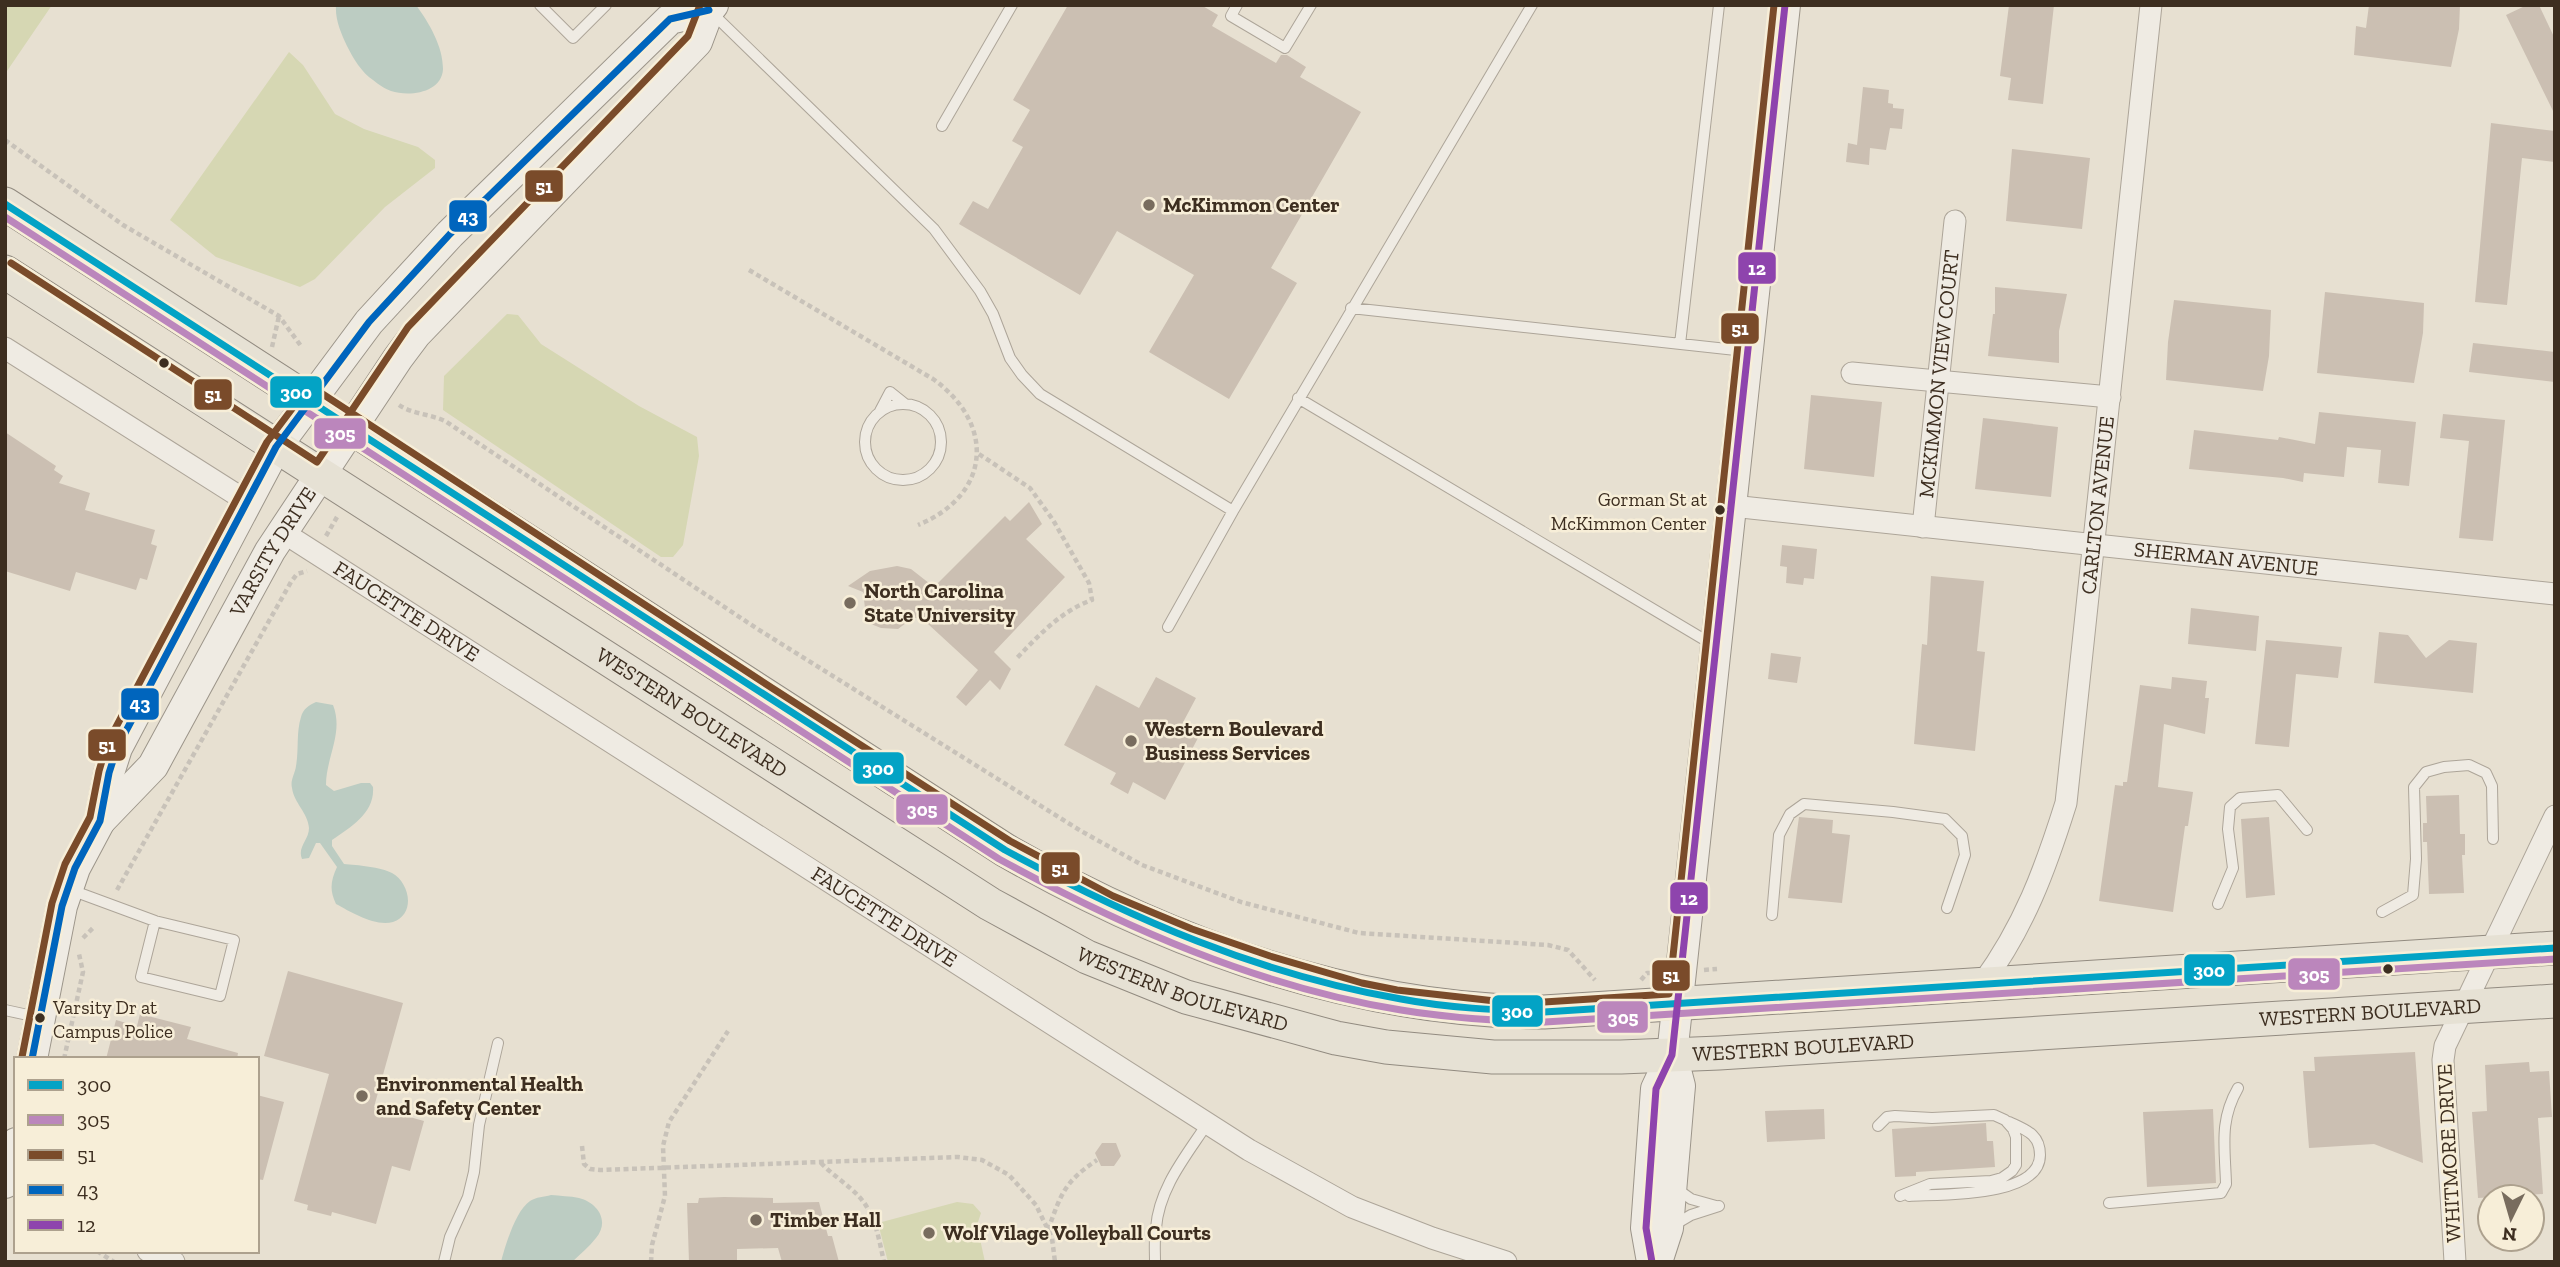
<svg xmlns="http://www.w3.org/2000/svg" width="2560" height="1267" viewBox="0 0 2560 1267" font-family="'Zilla Slab',serif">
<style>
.green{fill:#d6d7b3}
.water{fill:#bcccc2}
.building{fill:#cbbfb2}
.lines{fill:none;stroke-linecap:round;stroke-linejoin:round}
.lane-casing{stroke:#ada599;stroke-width:12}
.street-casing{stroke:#ada599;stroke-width:23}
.secondary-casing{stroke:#9c958a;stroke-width:32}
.primary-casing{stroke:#928b80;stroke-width:35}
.path{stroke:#c8c2b9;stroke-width:4.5;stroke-dasharray:5 3.5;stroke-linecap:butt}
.lane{stroke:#efebe3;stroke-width:10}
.street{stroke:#efebe3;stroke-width:21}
.secondary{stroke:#efebe3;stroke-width:30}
.primary{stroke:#e6e1d4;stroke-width:33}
.bus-1-casing{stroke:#f7eed8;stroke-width:12}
.bus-2-casing{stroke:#f7eed8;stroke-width:12}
.bus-3-casing{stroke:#f7eed8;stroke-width:12}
.bus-4-casing{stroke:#f7eed8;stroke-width:12}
.bus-5-casing{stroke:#f7eed8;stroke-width:12}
.bus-1{stroke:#03a3c5;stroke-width:7}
.bus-2{stroke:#bb86bc;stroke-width:7}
.bus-3{stroke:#7a4b2a;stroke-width:7}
.bus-4{stroke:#0065bd;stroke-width:7}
.bus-5{stroke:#8e44ad;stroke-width:7}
.poi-dot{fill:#786c5e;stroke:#f7eed8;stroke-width:2.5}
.bus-dot{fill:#3d2e20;stroke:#f7eed8;stroke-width:2.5}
.labels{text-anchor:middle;stroke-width:5;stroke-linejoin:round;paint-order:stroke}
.bus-label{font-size:19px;fill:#3d2e20;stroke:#f7eed8;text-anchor:end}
.poi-label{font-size:21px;font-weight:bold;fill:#3d2e20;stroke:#f7eed8;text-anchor:start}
.street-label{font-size:21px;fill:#3d2e20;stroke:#f7eed8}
.line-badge{stroke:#f7eed8;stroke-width:2.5}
.badge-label{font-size:19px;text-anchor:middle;font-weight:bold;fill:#fff}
</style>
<rect width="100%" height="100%" fill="#e7e0d1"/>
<path class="green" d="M5 5H52L5 74Z
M289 52 303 65 335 114 364 129 418 147 435 160V168L385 207 315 279 300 287 216 257 170 220Z
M507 314 518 315 541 344 639 406 697 437 699 456 683 545 673 557H661L443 410 444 376Z
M957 1202 973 1204 981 1213 977 1225 985 1262H888L878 1223Z"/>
<path class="water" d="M336 5H416C429 23 443 46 443 69 442 93 409 97 391 91 385 89 378 84 373 80 362 73 353 58 347 46 341 33 335 20 336 5Z
M316 702 333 705C344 733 326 757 326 785L334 791 361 783H370L373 787C375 813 351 827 332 840V846L344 864C357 865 381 867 392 873 410 883 416 914 393 922 375 927 351 912 336 904 329 890 331 880 337 867L320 843H316L309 858 302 859C297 847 309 840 309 828 308 813 294 803 292 788 290 780 295 774 296 766 299 750 296 733 301 717 303 709 309 705 316 702Z
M551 1195C560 1196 570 1196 579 1198 598 1203 610 1221 596 1238 589 1247 580 1254 572 1262H501C505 1246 516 1210 530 1201 536 1197 544 1197 551 1195Z"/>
<path class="building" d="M1068 5H1201L1218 15 1212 26 1276 63 1281 55H1287L1306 67 1300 77 1361 112 1271 268 1297 283 1229 399 1149 352 1194 275 1117 231 1080 295 959 224 973 201 988 209 1023 147 1012 141 1030 110 1013 100Z
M2009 5H2054L2043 104 2008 100 2011 78 2000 76Z
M2369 5H2460L2459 29 2451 67 2354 55 2356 26 2366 28Z
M2527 5H2539L2555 39V115L2506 15Z
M1863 87 1889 90 1888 103 1893 104V108L1904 109 1902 129 1890 128 1886 150 1870 148 1869 165 1846 162 1848 143 1857 145Z
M2491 123 2555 131V162L2522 158 2507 305 2475 302Z
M2012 149 2090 158 2082 229 2006 221Z
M1995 287 2067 294 2059 331V363L1988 356 1993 314H1995Z
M2325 292 2424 303 2423 333 2414 383 2317 373Z
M2174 300 2271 310 2269 356 2263 391 2166 380 2168 342Z
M2473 343 2555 352V382L2469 372Z
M1811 395 1882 402 1874 477 1804 469Z
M2319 412 2416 422 2409 486 2378 483 2381 450 2347 447 2344 477 2304 473 2303 482 2283 478 2189 469 2194 430 2278 440 2279 437 2315 444Z
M2443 414 2505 420 2493 541 2459 538 2469 441 2440 438Z
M1983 418 2058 427 2051 497 1975 489Z
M5 432 56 466 54 470 63 476 59 483 90 493 85 510 155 530 151 544 157 546 147 580 140 578 136 590 76 572 70 591 5 571Z
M1029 502 1042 524 1026 539 1065 577 994 652 1011 669 1000 690 990 680 966 706 956 697 978 670 928 624 914 617 898 629 881 628 871 624 866 616 863 592 848 586 870 571 897 566 911 569 934 587 1005 516 1010 521Z
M1782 545 1817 549 1814 579 1804 578 1803 585 1786 583 1787 567 1780 566Z
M1931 576 1984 581 1977 651 1985 652 1975 751 1914 744 1922 644 1927 645Z
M2191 608 2259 616 2256 651 2188 644Z
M2379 632 2408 635 2426 658 2449 640 2477 643 2473 693 2374 683Z
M2266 640 2342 647 2338 678 2296 674 2289 747 2255 744Z
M1771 653 1801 657 1797 683 1768 679Z
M1156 677 1196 698 1180 728 1198 738 1165 800 1133 782 1128 794 1110 784 1116 773 1064 745 1096 685 1139 708Z
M2172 677 2207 681 2205 698H2209L2205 734 2164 724 2158 787 2193 792 2188 826H2185L2173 912 2099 901 2115 785 2123 786V782H2127L2140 685 2171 689Z
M2459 795 2460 834H2465V855H2462L2464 893 2429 894 2427 842H2423V823H2427L2426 796Z
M1799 817 1833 820 1832 833 1850 835 1842 903 1788 898Z
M2269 817 2275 895 2246 898 2241 819Z
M288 971 403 1003 374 1107 424 1121 410 1171 392 1166 376 1224 332 1212 331 1216 307 1210 308 1205 294 1201 329 1074 264 1056Z
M140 1014 191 1027 187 1039 238 1053 237 1059H106L116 1020 137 1026Z
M2415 1052 2423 1163 2374 1144 2309 1148 2303 1071H2315L2314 1057Z
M2529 1062 2530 1072 2549 1071 2552 1117 2538 1118 2543 1194 2478 1198 2472 1112 2487 1111 2485 1065Z
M257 1095 284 1102 263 1180 257 1179Z
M1824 1109 1825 1139 1767 1142 1765 1111Z
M2213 1109 2216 1183 2147 1187 2143 1112Z
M1986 1123 1987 1141H1993L1995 1167 1916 1172V1176L1895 1177 1892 1129Z
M1102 1143H1116L1121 1156 1114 1166H1101L1095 1153Z
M724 1197 773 1198V1203L819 1202 828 1236H832L839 1262H782L778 1248 737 1249V1262H689L687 1203H698L699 1198Z"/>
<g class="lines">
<g class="lane-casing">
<path id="lane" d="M540 5 573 38 606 5
M1237 5 1231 16 1285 48 1311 5
M711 12 934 229 980 291 993 314 1010 358 1022 375 1040 394 1233 511 1532 5
M942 126 1012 5
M1351 308 1745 351
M1680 344 1719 5
M1298 398 1715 646
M865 442a38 38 0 1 1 76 0a38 38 0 1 1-76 0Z
M880 411 890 392 905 404
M1168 627 1233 511
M71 890 155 921 141 977 220 996 234 940 155 921
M2218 904 2233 868 2228 829 2230 807 2240 798 2278 795 2307 830
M2382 912 2413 895 2416 859 2414 787 2426 772 2444 767 2469 765 2486 773 2492 786 2493 839
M1772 915 1779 835 1790 814 1804 804 1893 812 1945 819 1962 836 1965 855 1947 908
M5 1010 37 1017
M1878 1126 1887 1117 1895 1116 1932 1118 1994 1115 2005 1120 2013 1129 2016 1137V1165L2012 1171 2002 1178 1991 1181 1930 1184 1900 1196
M1674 1187 1691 1199 1716 1206
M1909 1196C1939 1194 2040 1198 2040 1155 2040 1134 2026 1130 2009 1122
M2109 1203 2221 1193 2226 1184C2225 1147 2219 1121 2238 1088
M1674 1225 1691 1215 1719 1206
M444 1262 450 1237 468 1197 474 1172 479 1125 498 1043
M1155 1262C1155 1251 1154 1239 1156 1228 1159 1188 1186 1156 1207 1124"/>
</g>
<g class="street-casing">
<g id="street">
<path d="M5 348 248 502"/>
<path d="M1852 373 2110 397"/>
<path id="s1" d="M1732 506 2555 594"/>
<path id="s2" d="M1923 527 1955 221"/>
<path id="s3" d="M281 531 1249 1150 1352 1207 1432 1238 1506 1262"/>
<path id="s4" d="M1982 984C2024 927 2045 870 2066 803L2151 5"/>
<path d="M148 1251 174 1262"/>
<path d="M2455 1262 2443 1060 2445 1046 2555 816"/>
</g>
</g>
<g class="secondary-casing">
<g id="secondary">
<path id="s5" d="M100 821 153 766 270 551 398 358 416 334 697 42 709 10 713 5"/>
<path d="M32 1059 62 906 75 868 100 821 109 773 117 748 276 447 369 322 450 234 670 19 709 10"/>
<path d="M5 1183 16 1143"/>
<path d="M1652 1262 1646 1228 1656 1089 1672 1055 1785 5"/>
<path d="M1657 1262 1668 1228 1679 1097 1680 1086 1672 1055"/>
</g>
</g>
<g class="primary-casing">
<g id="primary">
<path d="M5 204 1005 850C1169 944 1352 1011 1544 1012L2555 948"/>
<path id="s6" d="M5 272 990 904 1087 957 1186 997 1336 1038 1386 1047 1493 1057H1621L1719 1053 2555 1001"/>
</g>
</g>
<path class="path" d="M5 140 123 225 279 316 301 346
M749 270 933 379C996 424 991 495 918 525
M272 347 279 316
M399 405C412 414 430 414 445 421L756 628 1081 831 1142 865 1241 902 1359 933 1548 945 1568 950 1595 980
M979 454 1030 488 1053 520 1089 583 1092 600C1061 611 1039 635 1016 659
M326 536 337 517
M117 890 291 582 297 574 307 571
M83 938 95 926
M1704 970 1717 969
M1641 980 1647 973H1657
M64 1059 83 972 79 954
M582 1146 584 1164 590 1169 600 1170 958 1157 982 1160 1009 1175 1036 1205 1052 1238 1055 1262
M821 1163C835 1178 858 1190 868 1209 877 1224 880 1245 884 1262
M1048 1230C1061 1194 1064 1182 1097 1160
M97 1251 114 1262
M651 1262 652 1245 665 1196 663 1146 669 1122 728 1031"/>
<use href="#lane" class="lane"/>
<use href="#street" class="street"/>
<use href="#secondary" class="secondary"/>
<use href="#primary" class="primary"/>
<g class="bus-1-casing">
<path id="bus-1" d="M5 204 1005 850C1130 918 1260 975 1401 999 1448 1008 1496 1010 1544 1012L2555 948"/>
</g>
<g class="bus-2-casing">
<path id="bus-2" d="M5 217 999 859C1125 928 1259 987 1401 1010 1449 1018 1497 1021 1545 1022L2555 959"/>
</g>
<g class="bus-3-casing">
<path id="bus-3" d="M11 263 317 462 408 327 688 36 700 5
M22 1057 52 903 65 864 90 817 99 771 107 744 267 442 304 393 312 390 318 391 772 688 1010 841 1113 896 1192 929 1270 956 1362 983 1397 990 1504 1002H1544L1669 994 1774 5"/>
</g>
<g class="bus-4-casing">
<path id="bus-4" d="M32 1059 62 906 75 868 100 821 109 773 117 748 276 447 369 322 450 234 670 19 709 10"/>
</g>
<g class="bus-5-casing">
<path id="bus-5" d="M1652 1262 1646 1228 1656 1089 1672 1055 1785 5"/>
</g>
<use href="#bus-1" class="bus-1"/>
<use href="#bus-2" class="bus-2"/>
<use href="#bus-3" class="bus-3"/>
<use href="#bus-4" class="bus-4"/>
<use href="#bus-5" class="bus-5"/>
</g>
<g class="poi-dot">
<circle cx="1149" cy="205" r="7"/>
<circle cx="850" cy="603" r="7"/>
<circle cx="1131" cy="741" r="7"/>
<circle cx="362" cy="1096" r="7"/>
<circle cx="756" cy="1220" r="7"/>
<circle cx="929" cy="1233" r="7"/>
</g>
<g class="bus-dot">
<circle cx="164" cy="363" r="6"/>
<circle cx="1720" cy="510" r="6"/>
<circle cx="2388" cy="969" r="6"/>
<circle cx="40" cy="1018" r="6"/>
</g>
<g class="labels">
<g class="bus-label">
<text x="1707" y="506">Gorman St at<tspan x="1707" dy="24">McKimmon Center</tspan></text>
<text x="53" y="1014" text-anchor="start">Varsity Dr at<tspan x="53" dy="24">Campus Police</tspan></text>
</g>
<g class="poi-label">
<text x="1163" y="212">McKimmon Center</text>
<text x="864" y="598">North Carolina<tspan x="864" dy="24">State University</tspan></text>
<text x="1145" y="736">Western Boulevard<tspan x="1145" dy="24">Business Services</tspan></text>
<text x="376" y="1091">Environmental Health<tspan x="376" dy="24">and Safety Center</tspan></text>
<text x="770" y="1227">Timber Hall</text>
<text x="943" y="1240">Wolf Vilage Volleyball Courts</text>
</g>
<g class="street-label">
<text dy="7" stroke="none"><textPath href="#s2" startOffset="154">MCKIMMON VIEW COURT</textPath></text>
<text dy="7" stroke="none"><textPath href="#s4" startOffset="500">CARLTON AVENUE</textPath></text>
<text dy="7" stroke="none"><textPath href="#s5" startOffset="322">VARSITY DRIVE</textPath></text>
<text dy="7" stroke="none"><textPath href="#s1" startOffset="497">SHERMAN AVENUE</textPath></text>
<text dy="7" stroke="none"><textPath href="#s3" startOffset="149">FAUCETTE DRIVE</textPath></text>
<text dy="7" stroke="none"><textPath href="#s6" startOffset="816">WESTERN BOULEVARD</textPath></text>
<text dy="7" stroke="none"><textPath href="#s3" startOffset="716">FAUCETTE DRIVE</textPath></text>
<text dy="7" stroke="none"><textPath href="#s6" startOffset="1382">WESTERN BOULEVARD</textPath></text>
<text dy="7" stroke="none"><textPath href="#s6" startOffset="2580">WESTERN BOULEVARD</textPath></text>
<text dy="7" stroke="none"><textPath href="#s6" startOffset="2012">WESTERN BOULEVARD</textPath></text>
<text transform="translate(2449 1153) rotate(-93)" y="7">WHITMORE DRIVE</text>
</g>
</g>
<g class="line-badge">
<rect x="524" y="169" width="40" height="34" rx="7" fill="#7a4b2a"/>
<rect x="448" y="199" width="40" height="34" rx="7" fill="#0065bd"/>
<rect x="1737" y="251" width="40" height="34" rx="7" fill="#8e44ad"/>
<rect x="1720" y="312" width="40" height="33" rx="7" fill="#7a4b2a"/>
<rect x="269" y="375" width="54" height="34" rx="7" fill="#03a3c5"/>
<rect x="193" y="378" width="40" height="33" rx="7" fill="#7a4b2a"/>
<rect x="313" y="417" width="54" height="33" rx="7" fill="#bb86bc"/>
<rect x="120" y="687" width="40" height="34" rx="7" fill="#0065bd"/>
<rect x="87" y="728" width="40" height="34" rx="7" fill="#7a4b2a"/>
<rect x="852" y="751" width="53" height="34" rx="7" fill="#03a3c5"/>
<rect x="895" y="793" width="54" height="33" rx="7" fill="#bb86bc"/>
<rect x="1040" y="851" width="41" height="34" rx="7" fill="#7a4b2a"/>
<rect x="1669" y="881" width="40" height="34" rx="7" fill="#8e44ad"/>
<rect x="2183" y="953" width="53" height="34" rx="7" fill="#03a3c5"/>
<rect x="2287" y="957" width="54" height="34" rx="7" fill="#bb86bc"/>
<rect x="1651" y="959" width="40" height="33" rx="7" fill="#7a4b2a"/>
<rect x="1491" y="994" width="53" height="34" rx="7" fill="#03a3c5"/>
<rect x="1596" y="1000" width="53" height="34" rx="7" fill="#bb86bc"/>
</g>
<g class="badge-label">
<text x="544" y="193">51</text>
<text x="468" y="223">43</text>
<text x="1757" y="275">12</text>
<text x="1740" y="335">51</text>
<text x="296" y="399">300</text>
<text x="213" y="401">51</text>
<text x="340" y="440">305</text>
<text x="140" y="710">43</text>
<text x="107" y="752">51</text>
<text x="878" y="775">300</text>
<text x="922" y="816">305</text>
<text x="1060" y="875">51</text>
<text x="1689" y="905">12</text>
<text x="2209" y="977">300</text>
<text x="2314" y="981">305</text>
<text x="1671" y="982">51</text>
<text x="1517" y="1018">300</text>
<text x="1623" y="1024">305</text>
</g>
<rect width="2560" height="1267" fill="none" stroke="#3d2e20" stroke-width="14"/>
<rect x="14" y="1057" width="245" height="196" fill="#f7eed8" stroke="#ada18e" stroke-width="2"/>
<rect x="28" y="1080" width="35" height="10" fill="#03a3c5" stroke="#ada18e" stroke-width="2"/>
<text x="77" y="1092" font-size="21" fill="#3d2e20">300</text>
<rect x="28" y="1115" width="35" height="10" fill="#bb86bc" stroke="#ada18e" stroke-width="2"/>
<text x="77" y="1127" font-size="21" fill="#3d2e20">305</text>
<rect x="28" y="1150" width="35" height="10" fill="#7a4b2a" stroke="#ada18e" stroke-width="2"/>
<text x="77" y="1162" font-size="21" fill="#3d2e20">51</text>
<rect x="28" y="1185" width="35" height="10" fill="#0065bd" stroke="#ada18e" stroke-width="2"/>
<text x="77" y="1197" font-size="21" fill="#3d2e20">43</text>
<rect x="28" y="1220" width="35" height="10" fill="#8e44ad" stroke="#ada18e" stroke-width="2"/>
<text x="77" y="1232" font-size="21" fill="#3d2e20">12</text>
<g transform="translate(2511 1218) rotate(185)"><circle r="33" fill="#f7eed8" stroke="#ada18e" stroke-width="2"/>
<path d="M0-5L12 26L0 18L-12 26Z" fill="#786c5e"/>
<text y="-10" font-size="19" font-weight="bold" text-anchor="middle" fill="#3d2e20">N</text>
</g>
</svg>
